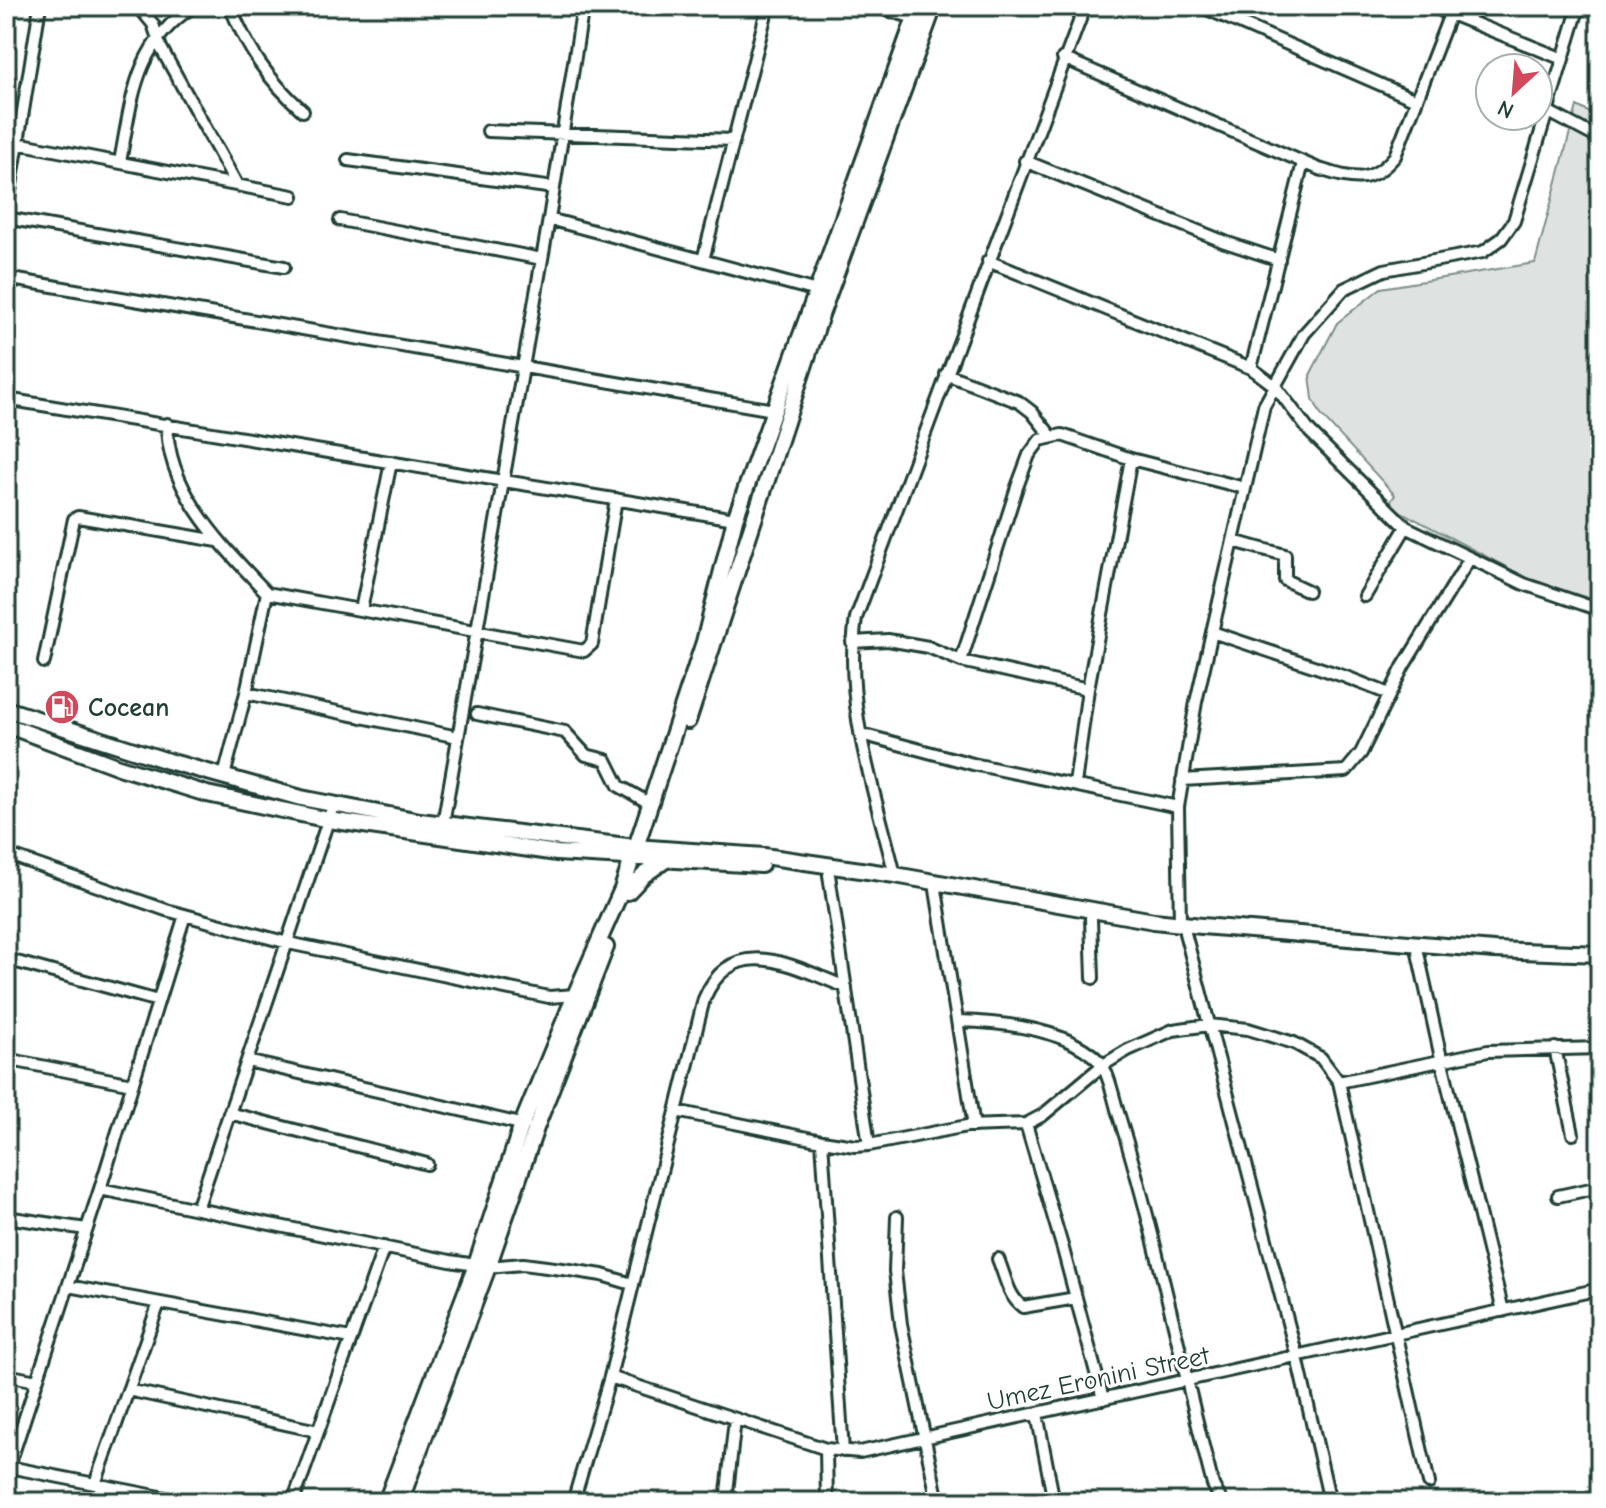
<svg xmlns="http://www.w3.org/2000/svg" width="1606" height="1508" viewBox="0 0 1606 1508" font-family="'Comic Neue',sans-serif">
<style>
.green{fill:#dee3e2;stroke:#7e908b;stroke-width:2}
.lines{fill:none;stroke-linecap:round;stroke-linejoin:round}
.minor-casing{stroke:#1f3d34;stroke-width:16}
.major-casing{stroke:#1f3d34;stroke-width:20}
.minor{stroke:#fff;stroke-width:10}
.major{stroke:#fff;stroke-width:14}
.labels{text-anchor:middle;stroke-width:6;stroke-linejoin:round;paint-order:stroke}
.poi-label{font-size:26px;font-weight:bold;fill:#1f3d34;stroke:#fff;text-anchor:start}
.street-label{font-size:26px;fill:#1f3d34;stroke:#fff}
</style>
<rect width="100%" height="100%" fill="#fff"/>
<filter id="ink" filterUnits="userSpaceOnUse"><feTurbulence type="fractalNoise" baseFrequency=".0125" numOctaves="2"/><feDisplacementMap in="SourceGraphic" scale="16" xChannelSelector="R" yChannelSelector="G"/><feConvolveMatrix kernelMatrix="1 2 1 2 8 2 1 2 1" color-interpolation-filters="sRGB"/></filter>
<g filter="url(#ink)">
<path class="green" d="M1577 106 1600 118V602L1529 579 1388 505 1395 495 1321 415 1313 399 1310 375 1337 323 1381 288 1535 263Z"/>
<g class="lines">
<g class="minor-casing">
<path id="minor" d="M138 6 153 24 161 48 237 185
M230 6C248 50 267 79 303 111
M874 6 918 19
M1200 6 1416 100
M1431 6 1563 59
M1466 20 1469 6
M1063 58 1319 169C1352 179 1370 186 1395 156L1450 14
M1547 111 1600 139
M488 131 734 140
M17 143 293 196
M348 160 554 188
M1025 161 1225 242 1279 260
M120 162C132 99 135 43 194 6
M6 216 40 6
M6 218 284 267
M549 219 817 291
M340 220 542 259
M703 260 768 6
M988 261 1251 368 1275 386 1310 432 1406 527 1524 584 1600 610
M6 278 774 410
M1251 368 1303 163
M946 374 1019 402 1032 412 1051 436
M6 399 735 519
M167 424C167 492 223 546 267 593L246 693 224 776
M1233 541 1285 555V580L1308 591
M267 593 584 651 592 644 616 499
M1365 596 1406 527
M361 610 391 462
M1212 632 1346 677 1389 694
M852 642 888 640 928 647 961 661 1088 689
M961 661 1017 487 1029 455 1040 440 1062 435 1131 459 1245 488
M44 662 74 519 78 517 218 541
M246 693 458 737
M477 714 565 732 586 755 606 760 619 786 651 804
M861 734 973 764 1178 807
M1182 780 1346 771 1361 753 1403 667 1470 558
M1075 784 1088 689 1131 459
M443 824 549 219 583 6
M6 854 166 910 288 943 549 997 575 995
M829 875 869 1145
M895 875C875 792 843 705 856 618L1085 6
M936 890 974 1126
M1091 918 1093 978
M1180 923 1178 807 1196 702 1264 406 1304 334 1344 289 1384 270 1483 252 1501 239 1514 221 1579 6
M1185 933 1297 1357 1330 1502
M1418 953 1441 1058 1503 1311
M6 959 158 1001
M957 1021C1001 1022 1067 1028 1100 1062 1109 1072 1115 1105 1120 1119 1157 1239 1181 1364 1213 1485L1222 1502
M1555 1048 1573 1134
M6 1059 132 1084
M247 1061 525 1125
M1339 1082 1488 1051 1600 1048
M676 1111 822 1141 855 1146 869 1145 967 1126 1026 1124 1043 1115 1103 1065 1128 1050 1173 1030 1209 1025 1248 1029 1294 1043 1321 1058 1339 1082 1429 1483
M229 1113 427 1164
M1026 1124 1063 1249 1103 1399
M822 1141 843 1451
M100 1189 450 1261 488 1267 523 1264 570 1270 602 1275 632 1284
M1558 1196 1600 1187
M197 1209 334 803
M6 1217 86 1229
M897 1217 895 1271 901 1324 938 1502
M998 1259C1005 1275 1008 1297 1023 1307L1076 1298
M68 1286 351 1338
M6 1375 37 1381
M610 1377 826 1449 860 1452 1600 1289
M128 1390 318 1431
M1037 1414 1054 1502
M826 1449 827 1502
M9 1467 186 1502
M6 1475 100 1189 185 915
M95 1484 159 1303
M293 1502 384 1247
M573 1502 610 1377 704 999C733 930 796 968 846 987
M726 1502 735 1419"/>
</g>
<g class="major-casing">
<path id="major" d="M6 709 168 761 301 798 420 821 635 847 764 856 895 875 1154 921 1202 926 1494 950 1600 954
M688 721 822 312 934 6
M6 725 119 767 207 794 329 820 557 853 761 865
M628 892 644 875 667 859
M386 1502 476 1265 522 1124 575 995 622 889 704 642 735 519 919 6
M400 1502 488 1267 536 1128 606 947"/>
</g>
<use href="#minor" class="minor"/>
<use href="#major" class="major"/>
</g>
</g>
<defs>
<g id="fuel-disc" transform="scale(1.8)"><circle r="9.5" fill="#d1495b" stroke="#fff"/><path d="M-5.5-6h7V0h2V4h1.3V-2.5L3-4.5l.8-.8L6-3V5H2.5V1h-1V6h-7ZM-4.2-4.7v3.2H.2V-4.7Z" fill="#fff"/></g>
</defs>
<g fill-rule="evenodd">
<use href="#fuel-disc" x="62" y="707"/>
</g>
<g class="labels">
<g class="poi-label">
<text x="88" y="716">Cocean</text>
</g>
<g class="street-label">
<text transform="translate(1098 1378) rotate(-12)" y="9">Umez Eronini Street</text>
</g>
</g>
<rect width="1606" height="1508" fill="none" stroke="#fff" stroke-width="32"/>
<rect x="16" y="16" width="1574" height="1476" fill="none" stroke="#1f3d34" stroke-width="3" filter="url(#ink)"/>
<g transform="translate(1514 92) rotate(206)"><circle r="38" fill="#ffffff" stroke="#a5b1ae" stroke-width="2"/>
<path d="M0-6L14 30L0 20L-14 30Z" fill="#d1495b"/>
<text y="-12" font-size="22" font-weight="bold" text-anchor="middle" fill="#1f3d34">N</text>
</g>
</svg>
